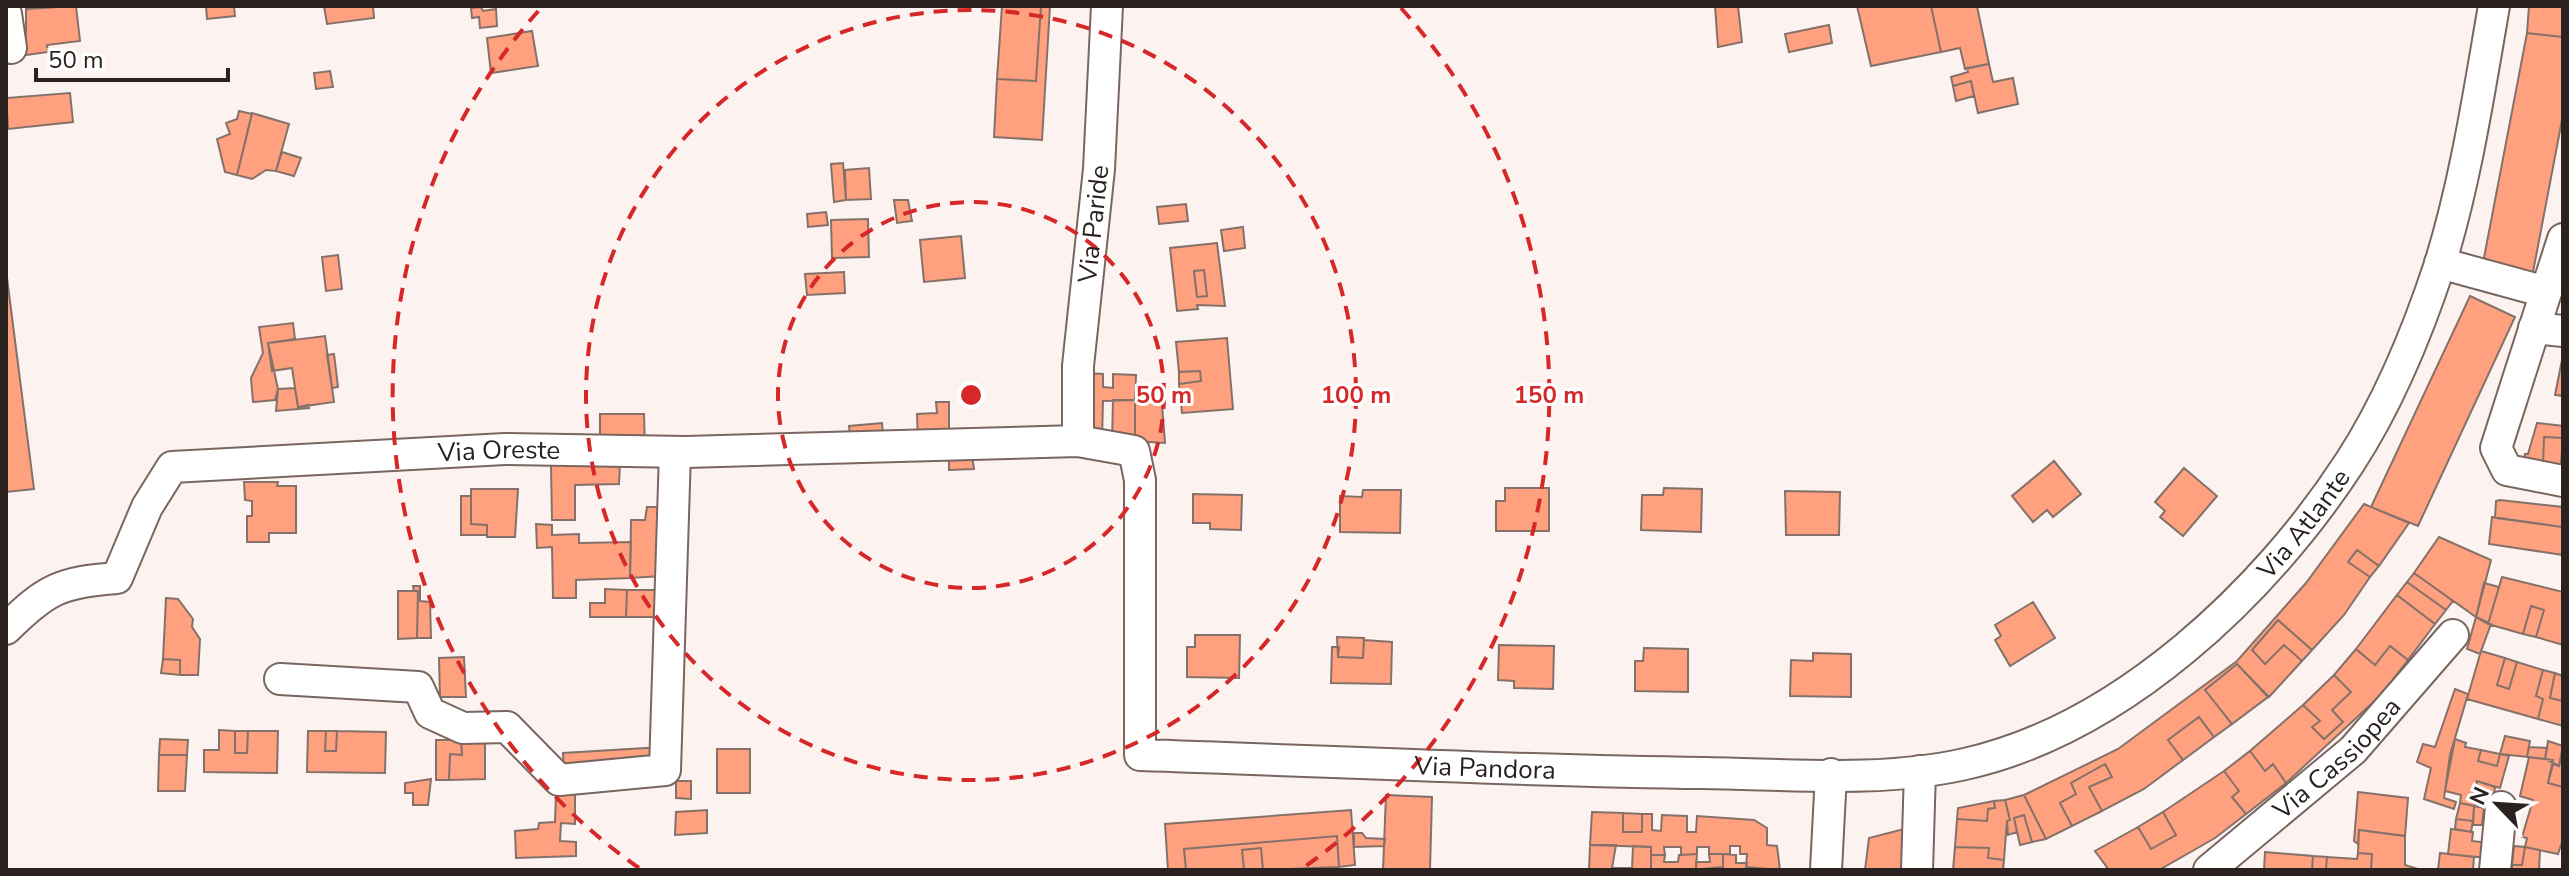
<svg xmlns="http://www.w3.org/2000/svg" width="2569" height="876" viewBox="0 0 2569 876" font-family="'Nunito Sans',sans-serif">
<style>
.building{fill:#ffa07e;stroke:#85716a;stroke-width:2;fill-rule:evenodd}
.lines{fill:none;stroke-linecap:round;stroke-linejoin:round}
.minor-casing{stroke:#79665f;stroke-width:34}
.minor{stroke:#fff;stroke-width:30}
.ring{fill:none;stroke:#d62828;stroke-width:4;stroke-dasharray:14 10}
.labels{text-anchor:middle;stroke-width:6;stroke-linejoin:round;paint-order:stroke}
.street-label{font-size:26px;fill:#2a221f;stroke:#fff}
.centre{fill:#d62828;stroke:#fff;stroke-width:4}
.ring-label{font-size:24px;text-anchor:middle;font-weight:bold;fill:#d62828;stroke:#fff;stroke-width:6;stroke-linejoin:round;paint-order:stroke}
</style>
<rect width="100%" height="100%" fill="#fcf3f0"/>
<path class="building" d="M76 6 80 41 47 45 48 52 26 55V9Z
M206 6H234L235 16 207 19Z
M324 6H373L374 18 327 24Z
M1002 6H1041L1036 81 997 79Z
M1041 6H1050L1042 140 994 137 997 79 1036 81Z
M1715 6H1738L1742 42 1718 47Z
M1857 6H1931L1941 52 1871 66Z
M1931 6H1977L1989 64 1965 69 1960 48 1941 52Z
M2529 6H2563V37L2527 33Z
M481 7 483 11 496 9 497 26 480 28 479 17 472 18 471 8Z
M1829 25 1832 43 1789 52 1785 34Z
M532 31 538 66 491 73 487 38Z
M2527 33 2563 37 2562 120 2533 272 2483 263Z
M1989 64 1993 82 2013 78 2018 104 1978 113 1971 81 1953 86 1951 77 1968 72 1967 68Z
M330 71 333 87 316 89 314 73Z
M1971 81 1974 96 1956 101 1953 86Z
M70 93 73 122 8 129 6 95 7 98Z
M239 111 252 114 237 175 225 172 217 139 230 134 226 123 237 119Z
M252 113 289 124 276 171 266 170 252 179 237 175Z
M282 152 301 158 294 176 276 171Z
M843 163 846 200 834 202 831 164Z
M869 168 871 199 846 200 845 170Z
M894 200H908L912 221 897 223Z
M1186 204 1188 221 1159 224 1157 207Z
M826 212 828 225 808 227 807 214Z
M868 219 869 257 832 258 831 220Z
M1243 227 1245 248 1224 251 1221 230Z
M961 236 965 278 924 282 920 240Z
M1217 243 1225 306 1197 305 1198 309 1177 311 1170 248ZM1204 270 1207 296 1197 297 1194 271Z
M338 255 342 289 326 291 322 257Z
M6 270 34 489 6 492Z
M1204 270 1207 296 1197 297 1194 271Z
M844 272 845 293 807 295 805 274Z
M2470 296 2515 317 2418 526 2371 507Z
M293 323 295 339 268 343 278 389 275 400 253 402 251 378 263 353 259 327Z
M325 336 334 402 298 407 292 368 272 371 268 343Z
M1227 338 1233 409 1182 413 1179 384 1201 381 1200 371 1179 372 1176 342Z
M334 354 338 387 332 388 327 355Z
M2563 355V396L2555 395Z
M1200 371 1201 381 1179 384V372Z
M1085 373 1103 374V387L1113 388V374L1136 375 1135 400 1103 401 1102 439H1086Z
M295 388 298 407 309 405V408L276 411 278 389Z
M1161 392 1165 443 1135 441V393Z
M1113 400H1135V441H1112Z
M936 402H949V441L918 443 917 414 937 413Z
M600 414H644L645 448 600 449Z
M882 423 884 446 851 447 849 426Z
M2537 423 2563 426V438L2544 437 2543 464 2561 465 2563 440V477L2522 473 2525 454H2528Z
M2544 437 2563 438 2561 465 2543 464Z
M972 455 974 469 949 470V457Z
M2054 461 2081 494 2053 517 2047 510 2033 522 2012 496Z
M620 464 619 484 575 485V520H552L551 465Z
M2184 468 2217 496 2183 536 2160 517 2165 511 2155 502Z
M244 482H278L277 486H296V533H269V542H247V516H252V501L245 500Z
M1505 488H1549V531H1496V501H1505Z
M1664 488 1702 489 1701 532 1641 530 1642 495H1663Z
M471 489H518L515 537H487V525L471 524Z
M1363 490H1401L1400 533 1340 532V496L1362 497Z
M1785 491 1840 492 1839 535H1786Z
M1193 494 1242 495 1241 530 1210 529V523H1193Z
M461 496H471V524L487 525V535H461Z
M2500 500 2563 507V527L2495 518 2496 501Z
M2364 504 2409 523 2379 566 2357 550 2348 562 2370 577 2344 615 2312 650 2278 620 2252 650 2265 664 2284 645 2302 661 2269 697 2237 664 2205 690 2232 724 2214 737 2199 717 2168 740 2183 760 2144 789 2102 811 2089 787 2112 777 2105 764 2071 783 2076 794 2060 803 2072 826 2046 839 2024 795 2118 749 2237 661 2306 583Z
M647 507H663L662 576 630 578 631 520H645Z
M2492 517 2563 527V555L2489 544Z
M536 524 552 525V535L579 534V543L631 542 630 578 576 580V598H553L552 547 537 548Z
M2439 537 2491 560 2476 617 2414 573Z
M2357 550 2379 566 2370 577 2348 562Z
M2414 573 2453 601 2446 610 2407 582Z
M2502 577 2563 592V645L2536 637 2544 610 2531 606 2523 634 2488 624Z
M2407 582 2446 610 2435 624 2397 595Z
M2484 583 2499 587 2488 624 2476 617Z
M413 586H420V601L430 602 431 638H417L418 591H414Z
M605 589 627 590 626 617H590V603H605Z
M627 590H662L663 617H626Z
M398 591H418L417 638 398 639Z
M2397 595 2435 624 2408 660 2390 646 2375 665 2356 649Z
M166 598 178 599 193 619 192 627 200 639 198 675H180V660L163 659Z
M2033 602 2055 638 2010 666 1995 640 2001 636 1995 625Z
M2531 606 2544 610 2536 637 2523 634Z
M2476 617 2491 624 2480 654 2467 649Z
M2278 620 2312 650 2302 661 2284 645 2265 664 2252 650Z
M1195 635H1240L1239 678 1187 677V647H1195Z
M1337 637 1364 638 1363 658 1338 657Z
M1364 640 1392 642 1391 684 1331 683 1332 647H1339L1338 657 1363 658Z
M1499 645 1554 646 1553 689 1514 688V681L1498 680Z
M2390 646 2408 660 2381 695 2286 783 2273 764 2265 771 2250 751 2303 705 2320 721 2312 727 2324 739 2343 722 2332 710 2351 692 2334 675 2356 649 2375 665Z
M1644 648 1688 649V692L1635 691V661H1643Z
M2481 651 2505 658 2497 685 2509 689 2517 662 2543 670 2536 696 2543 699 2538 719 2467 699Z
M1813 653 1851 654V697L1790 696 1791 660 1813 661Z
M464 657 466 697H440L439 658Z
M2505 658 2517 662 2509 689 2497 685Z
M163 659 180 660V675L161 673Z
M2237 664 2268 697 2232 724 2205 690Z
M2543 670 2555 673 2550 698 2563 701V726L2538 719 2543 699 2536 696Z
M2555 673 2563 676V701L2550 698Z
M2334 675 2351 692 2332 710 2343 722 2324 739 2312 727 2320 721 2303 705Z
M2455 689 2468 694 2450 755 2444 798 2456 802 2454 809 2424 799 2431 768 2417 762 2423 744 2435 747Z
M2199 717 2214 737 2183 760 2168 740Z
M219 730 235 731V753H247L248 731H278L277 773 204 772V750H219Z
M235 731H248L247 753H235Z
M308 731H326L325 751H336L337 731 386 732 385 773 307 772Z
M326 731H337L336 751H325Z
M2505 736 2530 741 2527 757 2500 754Z
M160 739 188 740 187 755H159Z
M2455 739 2466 743 2465 747 2481 750 2478 761 2497 766 2500 754 2509 756 2500 788 2477 781 2475 806 2460 803 2461 795 2445 791Z
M436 740H461L462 755 450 754 449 780H436Z
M461 740H485V779L449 780 450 754 462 755Z
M2548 741 2563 746 2559 766 2545 759Z
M663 747 633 769 564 777 563 753Z
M2529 747 2547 748 2545 759 2527 757Z
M717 749H750V793H717Z
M2481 750 2500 754 2497 766 2478 761Z
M2250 751 2265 771 2273 764 2286 783 2246 814 2232 797 2239 791 2224 771Z
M159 755H187L185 791H158Z
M2563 755V787L2548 783 2553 764 2559 766Z
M2529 757 2553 760 2548 783 2563 787V839L2558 854 2525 847 2527 838 2522 837 2533 800 2520 796Z
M2105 764 2112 777 2089 787 2102 811 2072 826 2060 803 2076 794 2071 783Z
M2224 771 2239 791 2232 797 2246 814 2215 838 2159 870H2109L2095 851 2138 827 2151 849 2176 835 2163 812Z
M431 779 428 805H413V793H405V783Z
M676 781H691V799L676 798Z
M2477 781 2495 787 2494 796 2476 793Z
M2358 792 2408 798 2405 836 2359 830 2358 844 2354 841Z
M575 793V824L561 823 560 841 576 842V856L516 858 515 831 538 829 539 823 555 822 556 794Z
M2476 793 2494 796 2490 826 2482 825 2484 808 2475 806Z
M1386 795 1432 797 1430 870H1383Z
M2024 795 2046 839 2032 842 2024 815 2014 818 2017 832 2008 835 2007 821 2010 820 2005 800Z
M2005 800 2010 820 2007 821 2004 860 1988 858 1989 848 1955 847 1957 819 1987 821 1988 809 1995 808 1994 801Z
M1994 801 1995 808 1988 809 1987 821 1957 819 1958 808Z
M2460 803 2474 806 2473 821 2456 819Z
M2474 806 2484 808 2482 825H2473Z
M707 810V833L675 835 676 812Z
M1351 810 1355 865 1339 867 1337 836 1184 849 1186 870H1168L1165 824Z
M1592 812 1623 813V832H1642V814H1652V830L1661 831 1662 815 1687 816V832H1696L1697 816 1754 820 1767 828V845L1777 846 1780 870 1746 867 1747 854H1740V846H1730V854H1709V847H1697V854L1681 855V847H1664L1665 855H1651V847L1590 845Z
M2163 812 2176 835 2151 849 2138 827Z
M1623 813 1642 814V832H1623Z
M2024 815 2032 842 2020 845 2014 818Z
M2456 819 2473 821 2471 832 2455 829Z
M1904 829 1903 870H1865L1869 838Z
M2451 829 2473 832 2472 841 2488 843 2487 858 2448 854Z
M2359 830 2405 836V865L2421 870H2371L2372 854 2358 853Z
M1354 833H1362L1366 838 1385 839 1384 846 1354 847Z
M1337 836 1339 867 1263 870 1261 848 1242 850 1244 870H1186L1184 849Z
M1590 845H1616L1612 868H1632L1633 846 1651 847V870H1589Z
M2514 846 2525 847 2522 865H2512Z
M1955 847 1989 848 1988 858 2004 860 2003 870H1953Z
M2525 847 2540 850 2539 870H2512V865H2522Z
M1261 848 1263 870H1244L1242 850Z
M2265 852 2313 856 2312 870H2264Z
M2358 853 2372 854 2371 870H2326L2327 857 2357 859Z
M2440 853 2474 857 2473 870H2438Z
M1697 854 1696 869 1651 870V855H1665L1664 862H1678L1679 855Z
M1709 854H1723V867L1690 870 1696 869V862H1710Z
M1723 854 1736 855V863H1747L1746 867 1756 870H1723Z
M2313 856 2327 857 2326 870H2312Z"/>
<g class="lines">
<g class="minor-casing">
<g id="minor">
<path d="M6 14 11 48"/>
<path d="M2563 239 2496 448 2507 470 2563 481"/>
<path d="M2440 263 2546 292"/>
<path d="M2534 328 2563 331"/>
<path id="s1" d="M1078 441V366L1099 169 1107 6"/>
<path id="s2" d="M6 629C46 589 61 582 117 578L147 507 172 467 505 449 686 452 1078 441 1134 451 1140 480V755C1327 761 1515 771 1703 773 1789 774 1881 783 1965 764 2121 729 2265 593 2350 462 2389 402 2418 331 2440 264 2466 180 2479 92 2494 6"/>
<path d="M280 679 418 687 430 713 463 728 507 727 559 780 665 770 675 452"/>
<path d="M1826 870 1831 774"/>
<path d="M1917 870 1920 771"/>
<path id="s3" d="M2209 870 2353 750 2453 635"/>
<path d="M2495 870 2501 807"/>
</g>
</g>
<use href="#minor" class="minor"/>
</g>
<g class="ring">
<circle cx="971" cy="395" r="193"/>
<circle cx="971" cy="395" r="385"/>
<path d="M639 868A578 578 0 0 1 541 8M1401 8A578 578 0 0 1 1303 868"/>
</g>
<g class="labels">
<g class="street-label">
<text dy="9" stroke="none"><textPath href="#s1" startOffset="218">Via Paride</textPath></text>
<text dy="9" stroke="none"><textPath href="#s2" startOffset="578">Via Oreste</textPath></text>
<text dy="9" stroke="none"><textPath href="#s2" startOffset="2768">Via Atlante</textPath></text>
<text dy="9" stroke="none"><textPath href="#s3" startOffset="170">Via Cassiopea</textPath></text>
<text dy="9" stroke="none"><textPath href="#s2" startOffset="1864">Via Pandora</textPath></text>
</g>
</g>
<circle cx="971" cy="395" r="12" class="centre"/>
<g class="ring-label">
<text x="1164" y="403">50 m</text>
<text x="1356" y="403">100 m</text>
<text x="1549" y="403">150 m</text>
</g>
<rect width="2569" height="876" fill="none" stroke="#2a221f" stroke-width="16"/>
<g transform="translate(2497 804) rotate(295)" stroke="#ffffff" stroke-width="6" paint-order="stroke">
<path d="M0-6L14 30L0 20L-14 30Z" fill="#2a221f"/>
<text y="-12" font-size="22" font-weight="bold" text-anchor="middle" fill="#2a221f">N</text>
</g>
<path d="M36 68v12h192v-12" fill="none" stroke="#2a221f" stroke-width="4"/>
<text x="48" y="68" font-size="24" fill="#2a221f" stroke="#ffffff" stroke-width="6" paint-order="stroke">50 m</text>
</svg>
